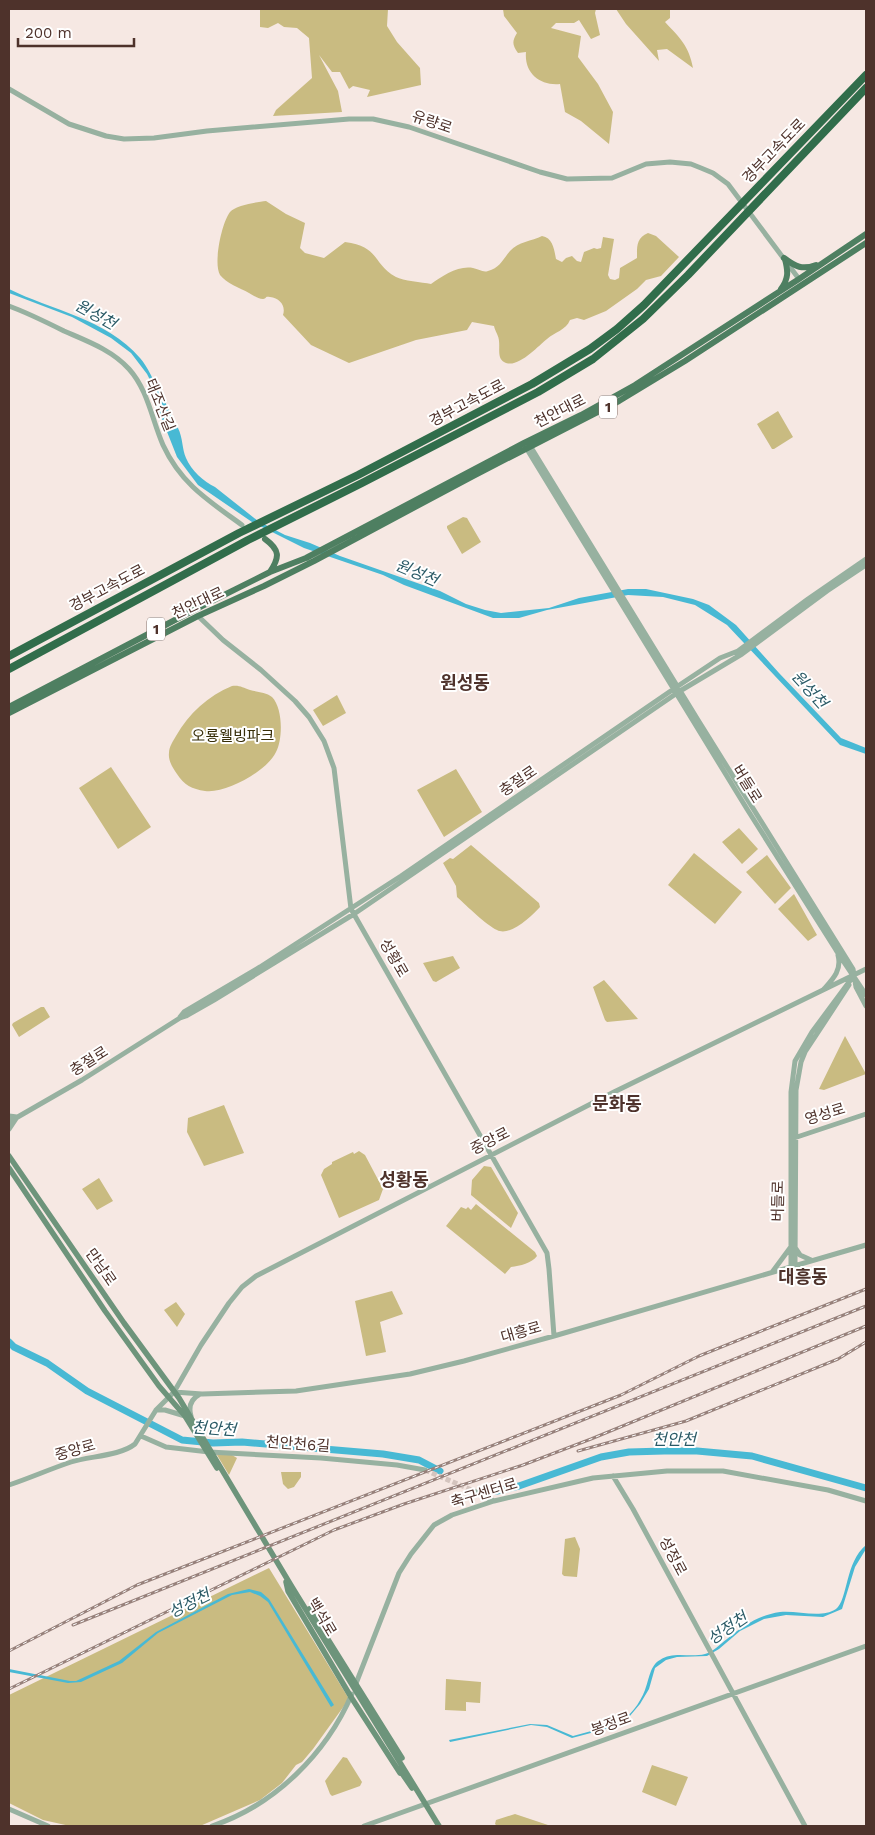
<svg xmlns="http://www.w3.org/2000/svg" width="875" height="1835" viewBox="0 0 875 1835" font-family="'Work Sans','Noto Sans KR',sans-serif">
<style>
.green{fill:#c9bb81}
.water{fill:#48b9d4}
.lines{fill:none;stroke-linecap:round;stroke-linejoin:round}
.river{stroke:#48b9d4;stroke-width:7}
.tertiary-tunnel{stroke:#d4c4be;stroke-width:5;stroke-dasharray:5 2.5;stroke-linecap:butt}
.tertiary{stroke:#97b1a0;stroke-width:5}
.secondary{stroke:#6d947b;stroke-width:5.5}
.primary{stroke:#4e7f61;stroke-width:6}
.motorway{stroke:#316d4b;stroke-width:8}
.rail-casing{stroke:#97817b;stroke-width:3}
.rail{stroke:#fff;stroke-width:1;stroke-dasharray:4;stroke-linecap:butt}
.labels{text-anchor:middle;stroke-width:4;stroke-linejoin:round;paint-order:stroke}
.shield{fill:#fff;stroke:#83706b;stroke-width:1}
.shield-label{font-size:14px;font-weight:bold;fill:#4e322b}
.street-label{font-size:15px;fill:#4e322b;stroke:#fff}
.park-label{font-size:15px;fill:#372e08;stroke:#fff}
.water-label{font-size:16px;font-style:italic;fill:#2a5a66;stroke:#fff}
.quarter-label{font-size:18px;font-weight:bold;fill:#4e322b;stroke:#fff}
</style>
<rect width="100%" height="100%" fill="#f6e8e3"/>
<path class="green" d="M260 9H388L387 26 397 42 420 68 421 85 367 97 370 90 353 86 349 89 340 72H332L319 55 338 91 342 112 273 116 276 110 312 78 309 38 297 28 284 27 278 23 268 28 260 27Z
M503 9H596L595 13 600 35 591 39 579 20 574 23H556L551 28 581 36 578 57 598 84 613 112 609 144 581 121 565 112 560 84C540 86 524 73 526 52L518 53C512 45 512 41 517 33L504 16Z
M616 9H670V18L665 22C680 38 689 46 693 68L667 49 657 50 659 61 626 24Z
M266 201 286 214 305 223 300 248 305 253 324 258 345 242C381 247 372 264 396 277 403 281 422 282 431 284 442 276 459 265 473 268 479 269 483 273 488 271 500 268 503 259 510 251 518 242 532 241 542 236 553 238 554 249 556 259L562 262 566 258 572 256 577 261 581 262 584 252 594 248 597 249 601 248 603 237 614 239 608 275 610 279 615 280 619 278 620 268 637 258C637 247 636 238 648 233L656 236 679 257 661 276 646 280 637 289 606 311 584 320 577 318 570 320C566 330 555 332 547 339 538 346 517 370 504 362 497 358 500 348 499 341 499 336 495 331 494 326L472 322 467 330 416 340 349 363 311 345 283 315C286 306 280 298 270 297 264 296 268 298 263 299 258 299 253 295 249 293 240 288 226 283 220 275 213 263 222 222 230 212 236 205 257 202 266 201Z
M778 411 793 437 774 449H772L757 424Z
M463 517 467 518 481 542 462 554 447 528V526Z
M232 686C240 685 243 688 250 690 257 692 266 692 272 697 283 708 283 739 276 752 267 771 226 794 205 791 192 789 184 785 177 774 173 768 168 761 169 753 169 747 173 741 176 736 189 713 208 696 232 686Z
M337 695 346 713 323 726 313 710Z
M111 767 151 827 118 849 79 788Z
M456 769 482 812 444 837 417 790Z
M739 828 758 849 742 864 722 842Z
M471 845 539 903 540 907C532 916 510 937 497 930 486 925 467 906 457 897L456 886 443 863 450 858 453 859Z
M694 853 742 892 715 924 668 885Z
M767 855 791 888 775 904 746 872Z
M794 894 817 935 808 941 778 909Z
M453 956 460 968 436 982 433 981 423 963Z
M604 980 638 1019 607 1022 605 1020 593 987Z
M41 1007H44L50 1017 19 1037 12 1025 13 1023Z
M845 1036 866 1074 824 1090 819 1089Z
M224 1105 244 1153 204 1166 187 1132 188 1118Z
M359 1151 365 1155 383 1189 379 1200 339 1218 321 1175 324 1169 332 1164V1162L353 1152 354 1154Z
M484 1166 491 1167 518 1213 511 1228 471 1195 472 1180Z
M99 1178 113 1201 97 1210 82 1189Z
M476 1204 535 1252 537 1256C532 1263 520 1266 511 1267L505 1274 446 1226 461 1207 466 1209 468 1207 471 1210Z
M392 1291 403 1314 380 1322 386 1352 366 1356 355 1301Z
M176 1302 185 1314 177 1327 164 1310Z
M217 1455H232L237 1458 229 1475Z
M281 1472H301V1477L294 1487 288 1489 283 1484Z
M575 1537 580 1549 577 1577 564 1576 562 1574 565 1539Z
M269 1568 349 1699 313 1749 302 1762 296 1765 282 1783 260 1800 200 1826H70L43 1820 9 1803V1695Z
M446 1679 481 1682 480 1703 466 1702V1711L445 1710Z
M343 1757 347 1758 362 1782 360 1786 332 1796 330 1794 325 1781Z
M652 1765 688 1777 676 1806 642 1792Z
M515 1814 551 1826H497L495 1824 496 1820Z"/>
<path class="water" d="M9 289C51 310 107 319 140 358 148 367 153 380 159 391 166 403 172 416 178 428 183 438 182 449 186 458 191 470 204 482 215 487L258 521 285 535 310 543 340 556 440 591 466 604 485 610 501 613 549 608 579 598 628 589H646L693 599 709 605 736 625 779 673 841 738 866 748V754L840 745 727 625 695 605 663 597 628 595 547 610 519 618H493L404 585 383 575 304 548 252 522 198 485 177 457 160 414 161 402 147 374 131 353 111 338 72 317 9 293Z
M866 1545V1549L855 1567 842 1609 823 1617 786 1615 764 1619 740 1631 719 1649 707 1656 677 1657 666 1660 655 1668 649 1689 640 1704 629 1717 617 1726 572 1738 547 1727 531 1725 450 1742 449 1740 530 1724 547 1725 573 1736 617 1724C630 1717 640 1703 645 1690 649 1680 650 1665 660 1660 673 1651 690 1658 705 1654 713 1652 720 1644 727 1639 743 1626 759 1615 780 1612 797 1610 821 1619 836 1609 848 1600 845 1562 866 1545Z
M249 1589 261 1592 269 1599 334 1705 331 1707 268 1602 260 1596 250 1592 232 1595 158 1633 122 1663 81 1682 68 1683 9 1672V1669L70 1681H76L119 1661 156 1632 228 1594Z"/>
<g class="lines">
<path class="river" d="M154 387 163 412
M9 1342 14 1347 47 1363 87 1391 182 1440 213 1443 242 1442 383 1454 419 1460 440 1471
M482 1491H497L519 1486 601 1457 629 1452 664 1451H697L752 1456 866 1488"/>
<path class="tertiary-tunnel" d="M425 1470 474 1491"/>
<path class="tertiary" d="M9 89 69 124 106 136 124 139 154 138 207 131 349 119H373L409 127 540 172 567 179 612 178 646 164 670 162 691 164 701 168 713 173 728 184 799 279
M9 306C28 313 46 322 64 331 87 341 112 350 129 369 148 390 152 420 163 445 181 484 209 501 242 525
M529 444 698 720 853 969 856 987 866 1006
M525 446 747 809 836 950 866 995
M198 616 223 640 261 670 295 701 309 717 324 741 334 768 351 909 547 1253 549 1269 554 1336
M824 989C833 979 842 970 838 955
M180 1017 184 1012 260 967 401 876 678 686 720 658 738 651 808 599 866 559
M9 1116 17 1117 9 1129
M9 1122 82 1080 180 1018 186 1016 214 1000 354 914 680 691 742 654 827 591 866 565
M794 1138 866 1114
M796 1249 800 1255 811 1260
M795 1265 796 1090 801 1062 805 1052 849 985
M791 1266V1092L795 1061 812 1032 852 978
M773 1271 790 1248
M174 1392 202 1394 296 1391 410 1374 464 1361 554 1336 866 1245
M156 1410H165L185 1416
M191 1416C188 1406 191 1399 200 1394
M141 1436 166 1447 209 1452 321 1458 397 1465 425 1470
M613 1476 633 1509 805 1826
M9 1485C30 1478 50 1469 71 1462 90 1456 120 1456 135 1444L156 1410 174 1392 201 1345 229 1303 242 1287 256 1276 614 1092 866 969
M474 1491 494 1501
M355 1686 399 1573 411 1554 434 1525 452 1515 494 1501 593 1478 667 1471H723L828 1490 866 1501
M9 1809 48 1826
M212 1826C275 1805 326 1754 352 1694
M364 1826 866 1646"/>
<path class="secondary" d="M9 1156 124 1323 179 1398 292 1587 439 1826
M9 1168 105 1311 159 1386 185 1416 217 1468
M286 1582 288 1591 351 1697 400 1773
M309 1609 402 1758
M399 1769 412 1788"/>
<path class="primary" d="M784 258C796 267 802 270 816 265
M781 289C789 278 788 271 785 259
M265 539C280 550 280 557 270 572
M9 707 194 610 270 572 306 558 524 443 581 415 635 385 799 279 866 234
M9 713 198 616 264 586 314 561 473 476 619 401 685 361 866 243"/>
<path class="motorway" d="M9 656 239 533 358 475 532 384 590 349 617 329 644 305 866 75
M9 669 248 540 362 483 538 392 593 359 643 319 688 275 866 88"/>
<g class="rail-casing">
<path id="rail" d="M578 1451 686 1421 838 1359 866 1342
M73 1625 866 1306
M9 1651 137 1585 621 1395 699 1356 866 1289
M9 1689 334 1530 404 1504 523 1465 591 1439 866 1326"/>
</g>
<use href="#rail" class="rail"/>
</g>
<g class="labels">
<g class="shield">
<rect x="599" y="395.5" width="18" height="23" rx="4"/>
<rect x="147" y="617.5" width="18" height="23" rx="4"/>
</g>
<g class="shield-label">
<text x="608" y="412">1</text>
<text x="156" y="634">1</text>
</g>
<g class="street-label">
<text transform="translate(432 122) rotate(19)" y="5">유량로</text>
<text transform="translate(774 151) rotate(-46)" y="5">경부고속도로</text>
<text transform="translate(467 403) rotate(-28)" y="5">경부고속도로</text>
<text transform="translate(160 405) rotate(68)" y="5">태조산길</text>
<text transform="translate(560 411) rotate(-27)" y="5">천안대로</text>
<text transform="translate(107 588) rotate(-28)" y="5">경부고속도로</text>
<text transform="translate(198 603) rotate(-25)" y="5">천안대로</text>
<text transform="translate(518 781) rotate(-34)" y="5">충절로</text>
<text transform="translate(747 784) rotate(58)" y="5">버들로</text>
<text transform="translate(394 958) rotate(60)" y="5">성황로</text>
<text transform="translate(89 1061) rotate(-32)" y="5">충절로</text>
<text transform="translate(825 1114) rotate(-17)" y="5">영성로</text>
<text transform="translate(490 1141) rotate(-27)" y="5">중앙로</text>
<text transform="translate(778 1201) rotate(-89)" y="5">버들로</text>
<text transform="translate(101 1267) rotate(55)" y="5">만남로</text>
<text transform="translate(521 1332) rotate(-16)" y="5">대흥로</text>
<text transform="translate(298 1444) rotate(4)" y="5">천안천6길</text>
<text transform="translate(75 1450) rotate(-16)" y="5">중앙로</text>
<text transform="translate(484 1493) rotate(-17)" y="5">축구센터로</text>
<text transform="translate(673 1556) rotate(62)" y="5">성정로</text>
<text transform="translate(322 1617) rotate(59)" y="5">백석로</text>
<text transform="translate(611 1724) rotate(-20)" y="5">봉정로</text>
</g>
<g class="park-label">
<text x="233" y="741">오룡웰빙파크</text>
</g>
<g class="water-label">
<text transform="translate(96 314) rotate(29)" y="6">원성천</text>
<text transform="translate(417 572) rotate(23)" y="6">원성천</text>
<text transform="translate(810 689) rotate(48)" y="6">원성천</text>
<text transform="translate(214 1428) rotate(4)" y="6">천안천</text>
<text x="674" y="1445">천안천</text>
<text transform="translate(189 1603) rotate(-27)" y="6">성정천</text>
<text transform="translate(727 1628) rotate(-34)" y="6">성정천</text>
</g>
<g class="quarter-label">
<text x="465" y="689">원성동</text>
<text x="617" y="1110">문화동</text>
<text x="404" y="1186">성황동</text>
<text x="803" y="1283">대흥동</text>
</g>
</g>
<rect width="875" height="1835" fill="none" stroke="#4e322b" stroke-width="20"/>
<path d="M18 38v8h116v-8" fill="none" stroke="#4e322b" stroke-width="2.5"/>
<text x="25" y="38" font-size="15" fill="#4e322b" stroke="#ffffff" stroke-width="4" paint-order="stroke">200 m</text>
</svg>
